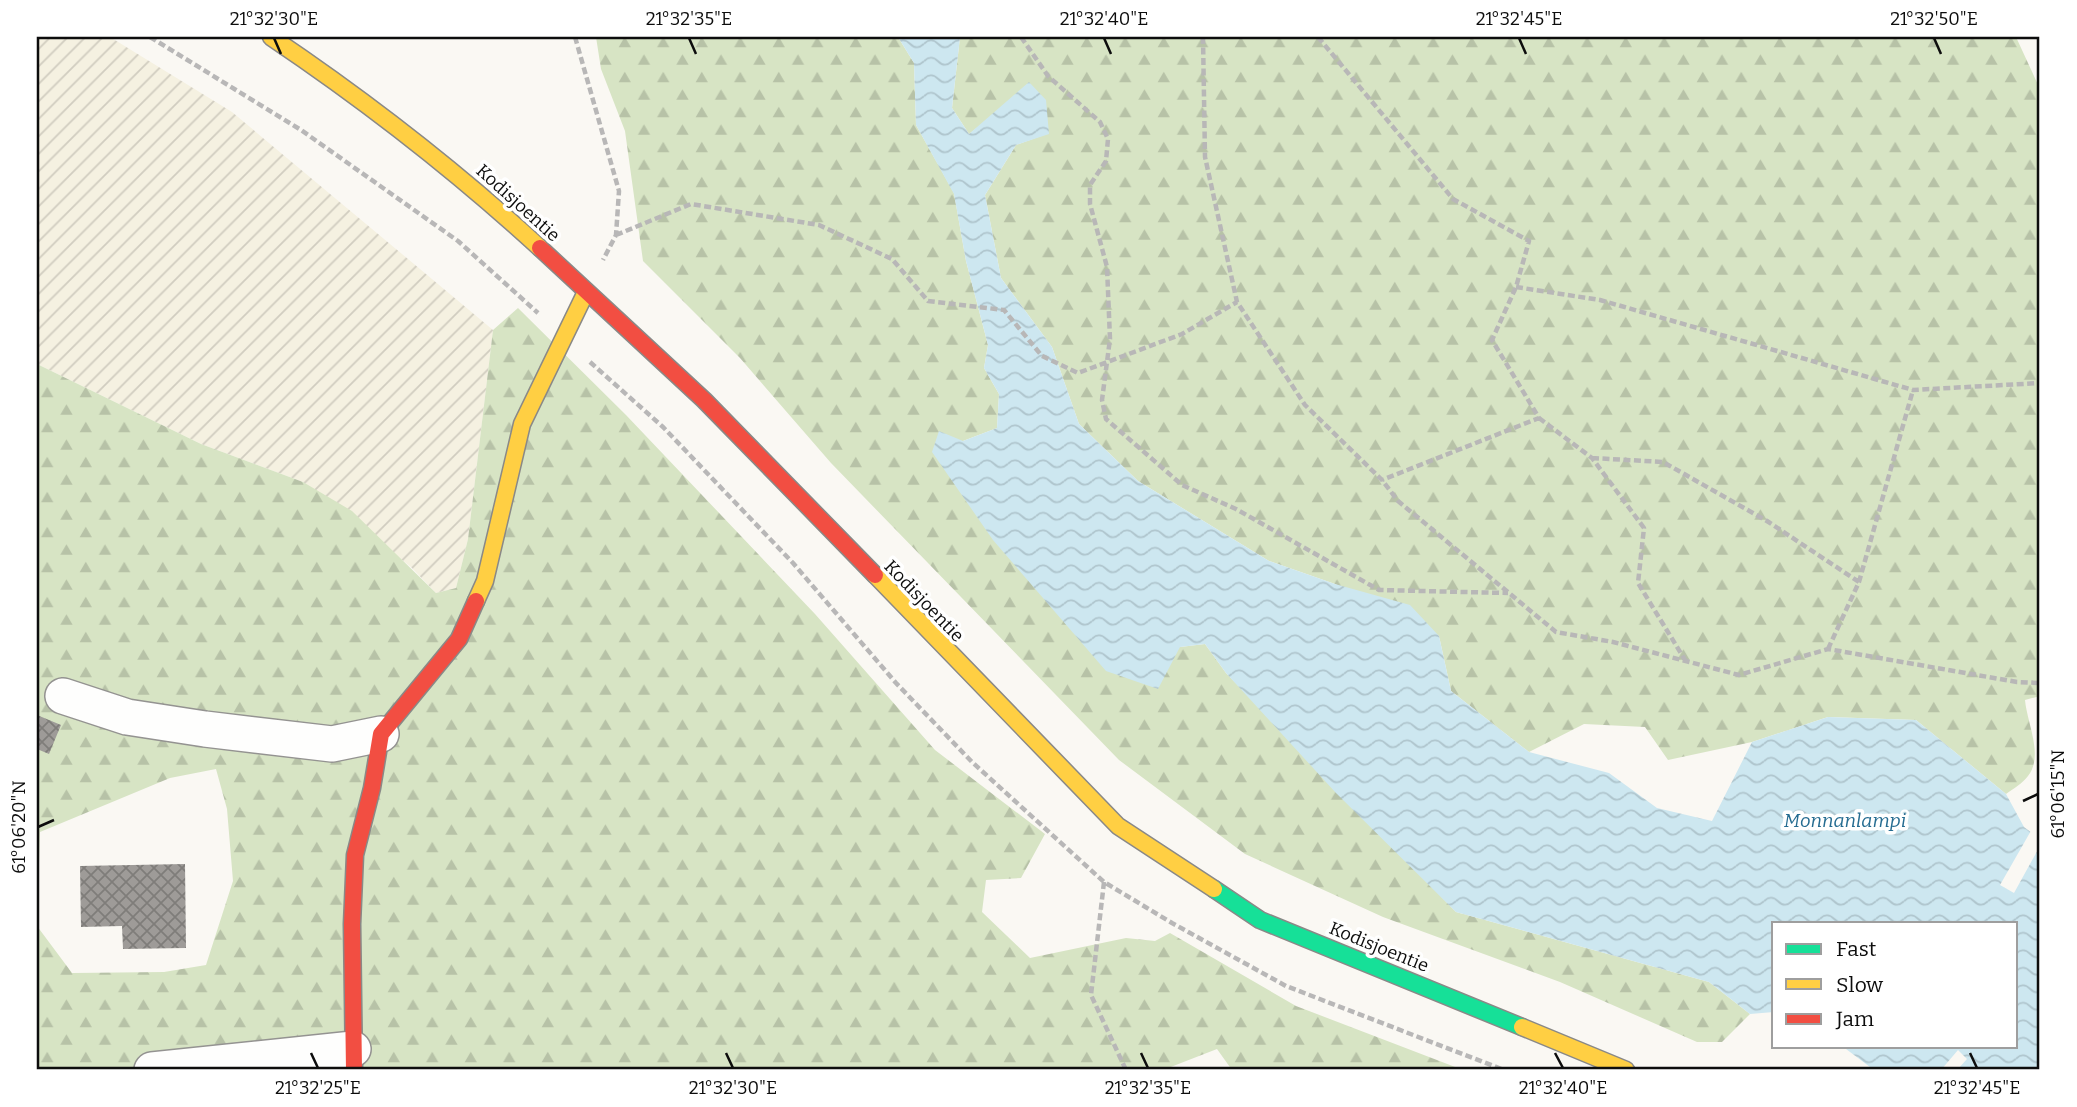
<svg xmlns="http://www.w3.org/2000/svg" width="2077" height="1107" viewBox="0 0 2077 1107" font-family="Bitter,serif">
<style>
.farmland{fill:url(#farmland-furrows)}
.forest{fill:url(#forest-firs);fill-rule:evenodd}
.water{fill:url(#water-waves)}
.pier{fill:#faf8f3}
.building{fill:url(#building-cross-hatch)}
.lines{fill:none;stroke-linecap:round;stroke-linejoin:round}
.street-casing{stroke:#949391;stroke-width:38}
.fast-casing{stroke:#8a8987;stroke-width:19}
.slow-casing{stroke:#8a8987;stroke-width:19}
.jam-casing{stroke:#8a8987;stroke-width:19}
.path{stroke:#b8b7b7;stroke-width:4.5;stroke-dasharray:7 3.5;stroke-linecap:butt}
.street{stroke:#fefefd;stroke-width:35}
.fast{stroke:#16e098;stroke-width:16}
.slow{stroke:#ffcf43;stroke-width:16}
.jam{stroke:#f24e42;stroke-width:16}
.ticks{fill:none;stroke:#0d0d0d;stroke-width:2.5}
.labels{text-anchor:middle;stroke-width:7;stroke-linejoin:round;paint-order:stroke}
.street-label{font-size:18px;fill:#0d0d0d;stroke:#fff}
.water-label{font-size:19px;font-style:italic;fill:#256c91;stroke:#fff}
.neatline{fill:none;stroke:#0d0d0d;stroke-width:2.5}
.ticks-label{font-size:18px;text-anchor:middle;fill:#0d0d0d}
</style>
<defs>
<pattern id="farmland-furrows" width="10" height="10" patternUnits="userSpaceOnUse" patternTransform="scale(1.75)"><rect width="10" height="10" fill="#f5f1e1"/><path d="M-1 1l2-2M0 10L10 0M9 11l2-2" fill="none" stroke="#d1cdc0"/></pattern>
<pattern id="forest-firs" width="22" height="20" patternUnits="userSpaceOnUse" patternTransform="scale(1.75)"><rect width="22" height="20" fill="#d7e4c4"/><path d="M5 1l3.5 6h-7zM16 11l3.5 6h-7z" fill="#b7c2a7"/></pattern>
<pattern id="water-waves" width="16" height="10" patternUnits="userSpaceOnUse" patternTransform="scale(1.75)"><rect width="16" height="10" fill="#cde7f0"/><path d="M0 5q4-4 8 0t8 0" fill="none" stroke="#afc5cd"/></pattern>
<pattern id="building-cross-hatch" width="8" height="8" patternUnits="userSpaceOnUse" patternTransform="scale(1.75)"><rect width="8" height="8" fill="#9e9b98"/><path d="M0 0l8 8M0 8l8-8" fill="none" stroke="#7f7d7a"/></pattern>
</defs>
<rect width="100%" height="100%" fill="#faf8f3"/>
<path class="farmland" d="M37 37H110L232 112 493 330 468 539 456 588 436 593 411 567 303 482 201 444 37 364Z"/>
<path class="forest" d="M596 37H898L914 63 916 125 954 193 966 261 988 345 984 368 999 394 997 428 963 441 1180 647 1205 644 1226 673 1456 912 1709 982 1750 1014 1722 1042H1697L1560 982 1383 917 1245 854 1119 760 831 463 740 358 643 261 625 131 601 69Z
M960 37H2016L2040 89V696L2025 700C2027 723 2044 756 2028 776 2023 783 2013 789 2006 794L1916 720 1828 717 1752 742 1668 760 1645 727 1584 724 1529 752 1451 691 1439 636 1335 584 1269 561 1138 481 1079 424 1052 347 1001 278 985 195 1016 145 1049 133 992 116 969 134 952 108Z
M518 308 626 415 815 614 935 750 1045 834 1021 878 986 880 982 912 1030 958 1126 938 1155 941 1170 933 1296 1006 1463 1070H1232L1217 1049 1163 1070H37V364L201 444 303 482 352 511 436 593 456 588 468 539 493 330ZM216 769 227 809 233 881 206 965 164 972 72 973 37 926 40 832 170 778Z"/>
<path class="water" d="M898 37H960L952 108 969 134 1029 82 1046 100 1049 134 1016 145 985 195 1001 278 1052 347 1079 424 1138 481 1269 561 1335 584 1410 605 1439 636 1451 691 1529 752 1609 773 1657 808 1712 821 1752 742 1828 717 1916 720 2006 794 2024 827 2040 839V1070H1874L1842 1046H2016V923H1774V1012L1750 1014 1709 982 1456 912 1336 793 1226 673 1205 644 1180 647 1158 689 1106 671 993 540 932 452 939 431 963 441 997 428 999 394 984 368 988 345 966 261 954 194 916 125 914 63Z"/>
<path class="pier" d="M2032 829 2040 834V846L2014 893 2000 885Z
M1958 1050 1967 1059 1957 1070H1941Z"/>
<path class="building" d="M37 715 61 725 49 754 37 749Z
M185 864 186 948 123 949 122 926 81 927 80 866Z"/>
<g class="lines">
<g class="street-casing">
<path id="street" d="M63 696 127 717 205 729 332 744 381 734
M152 1070 353 1049"/>
</g>
<g class="fast-casing">
<path id="fast" d="M1214 889 1260 920 1522 1027"/>
</g>
<g class="slow-casing">
<path id="slow" d="M271 37C366 101 455 170 540 248
M875 575 1118 826 1214 889
M476 601 485 581 522 424 586 292
M1522 1027 1626 1070"/>
</g>
<g class="jam-casing">
<path id="jam" d="M540 248 704 400 875 575
M354 1070 352 924 355 855 372 788 381 734 459 639 476 601"/>
</g>
<path class="path" d="M150 37 301 130 458 241 538 313
M575 37 619 191 616 235 603 260
M1021 37 1048 76 1100 122 1108 139 1106 161 1090 185V204L1107 267 1110 339 1102 400 1106 419 1182 485 1236 509 1379 590 1508 593
M1203 37 1205 157 1237 302 1305 405 1382 480 1398 501 1556 632 1613 642 1739 675 1828 649 2017 682 2040 683
M1318 37 1453 199 1529 241 1516 287 1492 340 1539 418 1382 480
M616 235 691 204 819 225 892 259 928 301 1004 310 1042 356 1078 373 1182 334 1237 302
M1516 287 1600 300 1913 390 2040 383
M590 362 663 427 793 563 896 683 972 762 1104 882 1172 923 1286 986 1504 1070
M1539 418 1592 458 1644 528 1638 583 1685 660
M1592 458 1663 462 1767 521 1859 582
M1828 649 1859 582 1913 390
M1104 882 1091 995 1126 1070"/>
<use href="#street" class="street"/>
<use href="#fast" class="fast"/>
<use href="#slow" class="slow"/>
<use href="#jam" class="jam"/>
</g>
<path class="ticks" d="M274 38 281 54M689 38 696 54M1104 38 1111 54M1519 38 1526 54M1934 38 1941 54M2023 801 2038 794M38 827 54 820M311 1053 318 1068M726 1053 733 1068M1141 1053 1148 1068M1555 1053 1563 1068M1970 1053 1977 1068"/>
<g class="labels">
<g class="street-label">
<text transform="translate(518 203) rotate(42)" y="6">Kodisjoentie</text>
<text transform="translate(924 601) rotate(46)" y="6">Kodisjoentie</text>
<text transform="translate(1379 947) rotate(22)" y="6">Kodisjoentie</text>
</g>
<g class="water-label">
<text x="1845" y="827">Monnanlampi</text>
</g>
</g>
<rect width="2077" height="1107" fill="none" stroke="#ffffff" stroke-width="77"/>
<rect x="1772" y="922" width="245" height="126" fill="#ffffff" stroke="#9e9e9e" stroke-width="2"/>
<rect x="1786" y="944" width="35" height="10" fill="#16e098" stroke="#9e9e9e" stroke-width="2"/>
<text x="1836" y="956" font-size="21" fill="#0d0d0d">Fast</text>
<rect x="1786" y="979" width="35" height="10" fill="#ffcf43" stroke="#9e9e9e" stroke-width="2"/>
<text x="1836" y="992" font-size="21" fill="#0d0d0d">Slow</text>
<rect x="1786" y="1014" width="35" height="10" fill="#f24e42" stroke="#9e9e9e" stroke-width="2"/>
<text x="1836" y="1026" font-size="21" fill="#0d0d0d">Jam</text>
<rect x="38" y="38" width="2000" height="1030" class="neatline"/>
<g class="ticks-label">
<text x="274" y="25">21°32'30"E</text>
<text x="689" y="25">21°32'35"E</text>
<text x="1104" y="25">21°32'40"E</text>
<text x="1519" y="25">21°32'45"E</text>
<text x="1934" y="25">21°32'50"E</text>
<text transform="translate(2058 794) rotate(-90)" y="6">61°06'15"N</text>
<text transform="translate(19 827) rotate(-90)" y="6">61°06'20"N</text>
<text x="318" y="1094">21°32'25"E</text>
<text x="733" y="1094">21°32'30"E</text>
<text x="1148" y="1094">21°32'35"E</text>
<text x="1563" y="1094">21°32'40"E</text>
<text x="1977" y="1094">21°32'45"E</text>
</g>
</svg>
